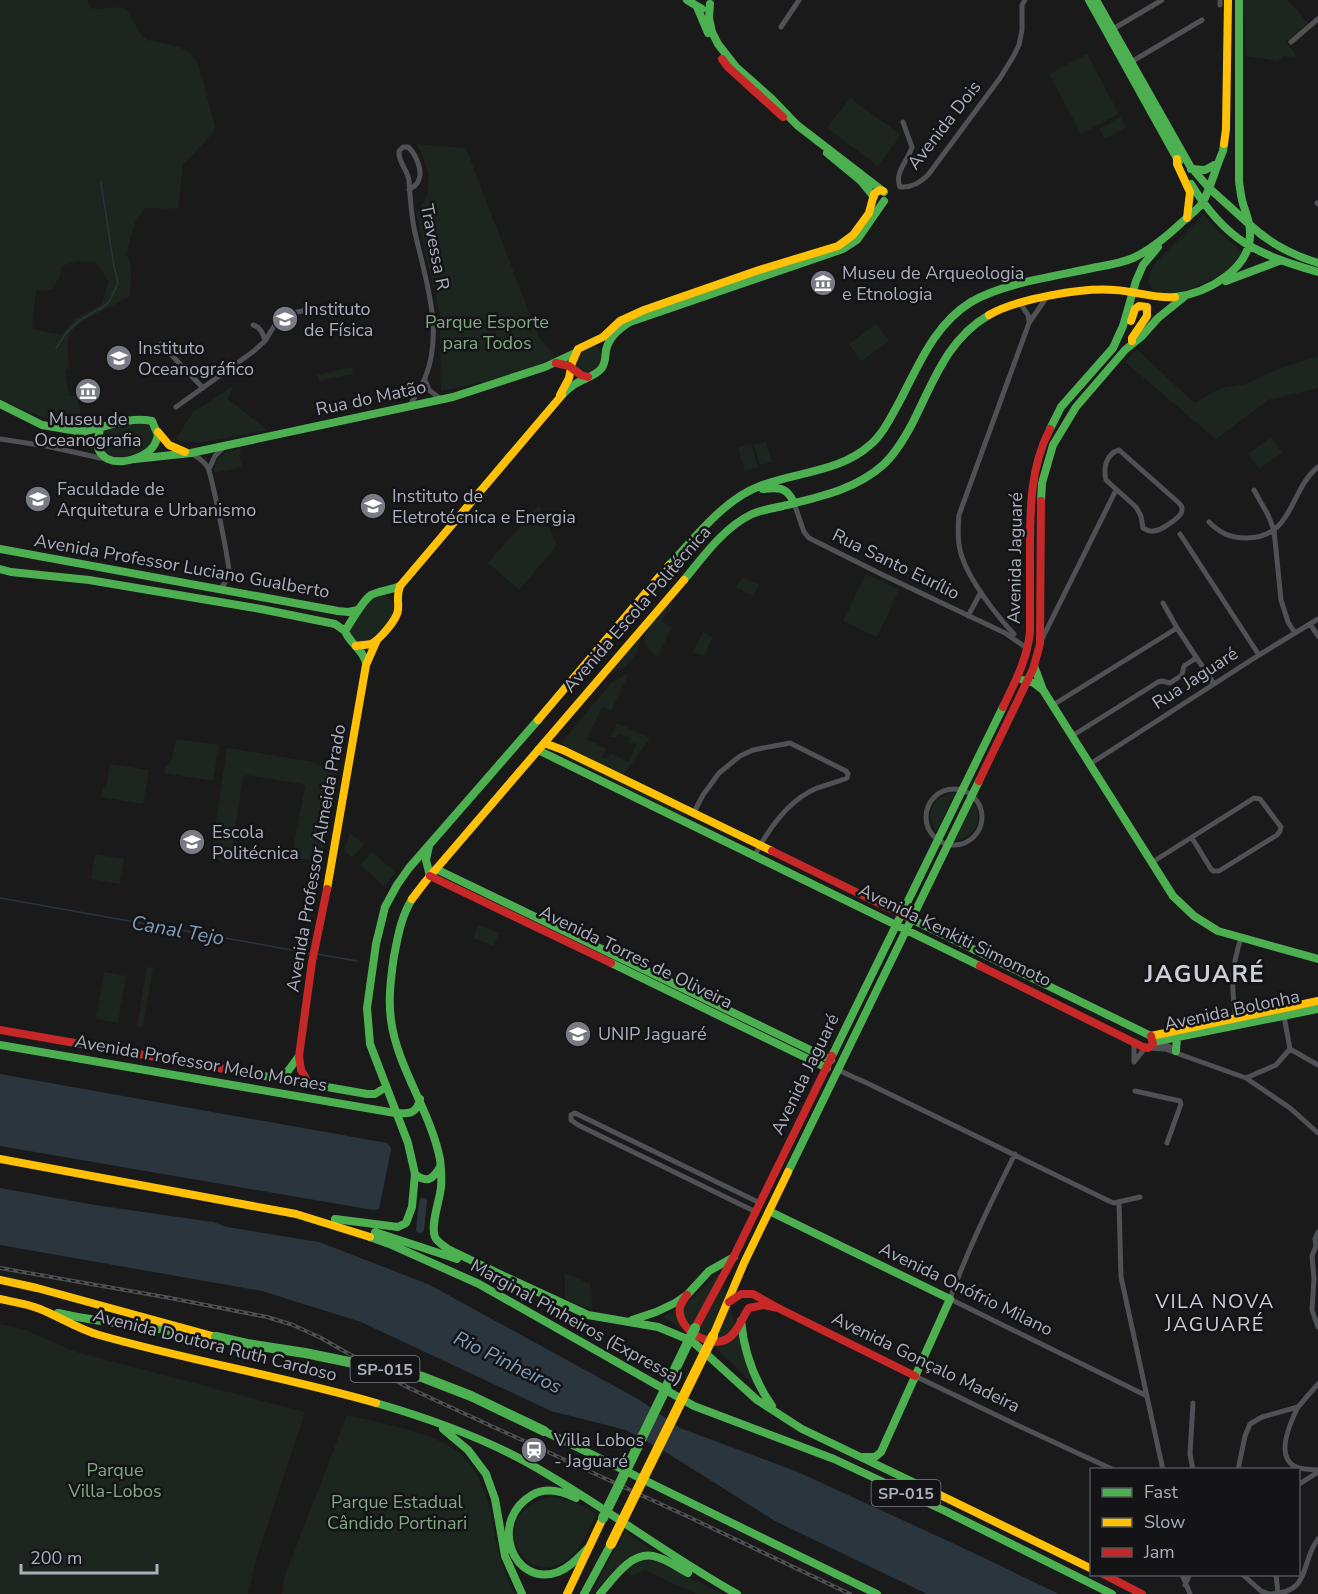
<svg xmlns="http://www.w3.org/2000/svg" width="1318" height="1594" viewBox="0 0 1318 1594" font-family="'Nunito Sans',sans-serif">
<style>
.green{fill:#1d251f;fill-rule:evenodd}
.water{fill:#2b353e}
.lines{fill:none;stroke-linecap:round;stroke-linejoin:round}
.stream{stroke:#2b353e;stroke-width:1.5}
.river{stroke:#2b353e;stroke-width:8}
.street{stroke:#505155;stroke-width:5}
.fast{stroke:#4caf50;stroke-width:8}
.slow{stroke:#ffc107;stroke-width:8}
.jam{stroke:#c62828;stroke-width:8}
.rail-casing{stroke:#4f5053;stroke-width:4}
.rail{stroke:#141417;stroke-width:1.5;stroke-dasharray:4.5;stroke-linecap:butt}
.fast-bridge{stroke:#4caf50;stroke-width:10}
.slow-bridge{stroke:#ffc107;stroke-width:10}
.labels{text-anchor:middle;stroke-width:5;stroke-linejoin:round;paint-order:stroke}
.shield{fill:#141417;stroke:#7d808a;stroke-width:1.5}
.shield-label{font-size:16px;font-weight:bold;fill:#aaafbc}
.street-label{font-size:18px;fill:#aaafbc;stroke:#141417}
.poi-label{font-size:18px;fill:#aaafbc;stroke:#141417;text-anchor:start}
.park-label{font-size:18px;fill:#80a884;stroke:#141417}
.water-label{font-size:20px;font-style:italic;fill:#7f9cb9;stroke:#141417}
.neighbourhood-label{font-size:20px;letter-spacing:1.5px;fill:#cccfd8;stroke:#141417}
.district-label{font-size:24px;font-weight:bold;letter-spacing:1.5px;fill:#cccfd8;stroke:#141417}
</style>
<rect width="100%" height="100%" fill="#1a1a1b"/>
<path class="green" d="M0 0H87L91 8 98 9 115 7 123 8 128 12 141 35 148 40 180 47 191 54 198 63 215 126 212 134 183 165 178 209 145 208 135 223 126 254C134 268 130 281 130 296 115 306 78 319 70 334 66 343 68 358 70 367L65 370 69 396H76L80 409 82 427 55 422 9 404 0 399ZM77 261 97 263 108 281 102 304 75 319 62 335 32 329 36 291 52 290 60 276 62 266Z
M1244 0H1288L1308 23 1286 42 1296 54 1294 57 1283 56 1278 61 1246 56 1245 49Z
M1087 54 1119 114 1081 134 1049 74Z
M850 98 901 135 878 166 827 128Z
M1120 117 1126 127 1105 139 1099 129Z
M416 144 466 148 539 338 556 357C519 374 480 384 441 391L440 315 416 213C419 209 423 205 425 200 433 183 426 159 416 144Z
M1204 214C1215 229 1227 241 1243 252L1225 273 1180 294 1155 293C1146 284 1148 275 1153 265Z
M876 324 889 341 861 361 849 344Z
M591 346 597 347 602 354 600 365 590 373H581L574 365C577 354 580 350 591 346Z
M1137 349 1194 403 1221 388 1246 384 1278 369 1318 356V388L1268 400 1216 439 1125 362Z
M352 367 353 374 319 381 317 375Z
M233 386 228 399 267 430 200 443 179 441 177 437 193 412Z
M139 421C149 424 155 430 154 441L143 453C128 456 100 464 102 439 102 432 103 431 108 427Z
M1271 437 1282 453 1259 469 1248 454Z
M766 442 772 462 760 465 754 445Z
M751 444 758 467 745 471 738 448Z
M240 448 241 454 239 455 242 467 214 473C214 457 226 451 240 448Z
M539 505 557 545 519 590 488 563Z
M866 574 899 590 877 637 843 621Z
M742 577 759 585 753 596 736 588Z
M385 595C402 605 393 616 383 627 381 631 378 636 374 639 371 642 365 642 360 643 343 634 351 623 361 611 365 607 370 600 375 597 378 596 382 596 385 595Z
M668 603 673 605 669 613 666 612 662 621 672 627 657 658C654 653 646 647 645 641 642 631 662 611 668 603Z
M703 632 713 637 704 656 693 652Z
M639 639 640 642C635 660 629 666 611 673V672Z
M629 673 611 711 602 707 587 739 606 749 602 757 607 759 610 753 628 762 637 744 633 743 632 745 628 742 631 738 619 734 617 737H610L617 723 650 738 623 775 565 746 562 742 611 683Z
M176 739 219 745 213 781 164 773 165 768 172 760Z
M229 748 313 762 318 766 336 769 337 771 322 860 320 862 293 857 292 855 305 787 302 784 247 775 243 777 230 863 210 859 227 749Z
M561 753 685 814 684 816 560 755Z
M110 764 149 770 143 804 101 797 103 788 106 789Z
M952 793H955L936 832C924 813 932 799 952 793Z
M973 802C985 820 975 836 955 841Z
M350 833 364 845 352 858 344 851Z
M372 852 396 873 384 886 360 865Z
M95 854 124 859 120 884 91 879Z
M478 925 499 933 494 946 473 938Z
M147 967 153 968 143 1027 137 1026Z
M104 972 126 976 118 1023 96 1019Z
M565 1273 590 1284 593 1310 565 1299Z
M719 1273 755 1386 718 1350 663 1317 692 1299Z
M0 1324 23 1329 76 1352 305 1412 257 1556 248 1594H0Z
M347 1415C379 1423 430 1431 457 1451 475 1464 485 1489 490 1510 493 1521 494 1532 496 1542 499 1561 507 1577 515 1594H282L284 1578Z
M550 1497C567 1498 582 1505 596 1514 589 1529 582 1546 569 1558 526 1594 480 1515 550 1497Z
M625 1531 655 1552C630 1546 609 1577 593 1594H591Z
M642 1560 657 1561 723 1594H696L645 1570 632 1576 625 1571Z"/>
<path class="water" d="M0 1074 387 1143 390 1146 391 1150 379 1209 373 1210 0 1146Z
M0 1188 95 1205 213 1222 227 1227 319 1242 428 1284 638 1399 680 1428 798 1472 961 1547 1059 1594H927L775 1521 664 1451 626 1430 551 1411 361 1322 262 1291 0 1245Z"/>
<g class="lines">
<path class="stream" d="M56 348 67 332 80 320 106 305 110 300 118 283 114 267 101 182
M0 898 309 953
M317 954 357 961"/>
<path class="river" d="M420 1229 423 1202"/>
<path class="street" d="M1220 0V5
M781 27 799 0
M1113 29 1162 0
M1291 42 1318 19
M1131 62 1202 20
M903 122 912 147C908 161 894 172 900 187 911 188 920 183 928 175L1000 78 1013 57 1019 45 1022 30V5L1025 0
M409 190C413 187 418 185 419 179 423 170 415 153 408 147H403L399 151C398 163 408 170 409 181 410 197 411 212 414 228 424 276 445 329 425 378 421 387 414 397 410 406
M1317 203 1318 204
M1020 303 1028 315 1029 321
M253 325C261 327 263 334 265 341
M161 344 203 388
M425 380 429 390 442 400
M176 407 254 351 265 341 276 323 282 318 288 314 312 309
M0 439 46 446 105 459
M1119 450 1179 503 1182 507C1182 512 1182 513 1179 516 1173 522 1160 531 1153 531 1148 532 1147 530 1143 528L1141 516 1136 507 1106 480C1103 468 1106 454 1119 450Z
M191 453C197 457 205 461 208 468 212 477 230 566 229 574 228 580 223 585 220 590
M209 469 215 456 224 447
M1254 490 1268 515 1274 530 1281 600 1288 622 1295 633
M794 503 804 532 809 538 883 575 1005 633 1028 649
M1209 522C1220 533 1230 538 1246 538 1294 538 1289 490 1318 467
M1180 534 1259 655
M1163 603 1177 628 1214 684
M968 616 981 592
M1310 624 1318 636
M1014 634C996 615 970 581 962 557 957 543 958 529 959 515L1029 323 1046 298
M1042 639 1116 490
M1053 705 1177 628
M1072 736 1158 682 1162 681 1170 683 1182 675 1184 666 1196 658
M1090 764 1259 655 1318 619
M926 817a28 28 0 1 1 56 0a28 28 0 1 1-56 0Z
M693 814 703 795 719 773 740 756 753 750 790 743 846 771 848 774 847 778C837 782 826 785 815 789 788 801 768 830 755 855
M1151 863 1254 798 1260 799 1281 827 1280 831 1277 835 1219 871H1213L1211 869 1192 838
M1236 1018C1231 987 1231 969 1241 938
M1156 1044 1166 1045 1176 1050
M1148 1048 1165 1049 1246 1078 1290 1108 1318 1133
M1290 1049 1318 1065
M1134 1062V1041
M1134 1062 1145 1048
M838 1070 869 1084 1111 1202 1114 1203 1140 1197
M1246 1078 1276 1065 1290 1049 1284 1016
M1135 1091 1180 1101 1181 1104 1167 1143
M1015 1154C991 1202 968 1249 950 1299L1147 1396
M1119 1202 1121 1277 1163 1470
M756 1212 578 1125 571 1120V1115L575 1113 579 1115 760 1203
M1318 1232 1315 1239 1316 1246 1312 1256 1314 1279 1312 1310 1318 1327
M915 1376 1019 1426 1114 1470
M1193 1403 1190 1454 1193 1470
M1298 1407C1291 1421 1275 1455 1294 1466 1300 1470 1311 1469 1318 1470
M1238 1470 1245 1436 1250 1424 1262 1417 1298 1407 1318 1384
M1298 1485 1318 1472
M1182 1574 1190 1594
M1242 1574 1261 1591 1270 1594
M1276 1574 1278 1594
M1185 1585 1190 1574
M1271 1594C1312 1592 1300 1562 1318 1539"/>
<path class="fast" d="M687 0 702 9
M1089 0 1179 162
M1096 0 1190 166 1209 188
M710 4 709 18 712 32 718 44 736 67 772 99 797 125 884 192
M697 7 708 33
M827 153 861 181 874 197
M1191 169 1205 170 1218 163
M1191 184C1227 242 1255 253 1318 272
M1209 188 1249 224
M1249 224C1269 243 1292 255 1318 263
M1226 281 1279 261
M1175 297C1207 293 1252 269 1250 232 1250 222 1246 213 1243 204 1241 197 1240 189 1239 181V0
M562 395C567 390 571 386 577 383 585 378 595 376 601 369 606 363 605 357 606 350 609 337 619 329 630 322L843 249 857 240 884 201
M0 404 42 425 83 432
M1050 429 1061 407 1113 348 1123 326 1136 281 1143 265 1158 247
M80 432C105 428 126 416 152 421L158 435C157 439 156 444 152 448 141 461 106 470 98 448 96 443 99 435 100 429
M135 459 191 453 453 397 545 367 575 353
M763 489C779 487 787 487 794 503
M1041 501 1042 483 1053 445 1076 407 1125 350 1141 337 1158 318 1184 297
M0 549 338 611 348 612 358 610
M669 565C696 537 723 500 760 486 796 472 840 472 870 445 881 436 889 421 896 408 917 370 932 326 971 302 1005 282 1059 276 1097 267 1109 265 1122 263 1133 258 1151 250 1166 237 1180 224 1187 217 1198 210 1203 202 1211 186 1216 167 1223 151L1224 144
M0 569 11 572 89 580 261 609 335 624 345 631
M684 580C704 556 723 528 752 514 762 510 773 508 783 506 818 497 855 490 883 465 895 454 904 439 912 424 933 383 947 339 989 315
M366 663C363 649 350 644 345 631 351 622 363 600 371 595 378 591 391 590 400 586
M1034 666 1043 690
M1023 680 1034 683 1043 690 1173 896 1194 916 1218 931 1318 959
M538 750 980 966
M429 846 426 860 430 876
M436 869 831 1060
M412 899C401 917 398 936 394 956 391 977 388 999 391 1020 397 1067 430 1110 440 1159 441 1168 442 1178 441 1187 440 1200 430 1225 435 1237 437 1242 444 1246 448 1249L514 1281
M907 917 1151 1036
M611 963 827 1068
M1153 1042 1318 1009
M0 1045 395 1113
M1176 1051 1177 1038
M832 1056 1003 707
M230 1070 367 1094H375L386 1087
M276 1078 288 1071 299 1056
M395 1113C409 1114 417 1114 420 1099
M788 1172 979 781
M415 1174C427 1184 433 1179 440 1167
M769 1211 950 1299 881 1452 875 1457H863
M335 1219 398 1227 406 1223 412 1207 415 1174 408 1143 370 1044 367 1008 376 944 385 907 397 885 409 868 538 720
M375 1232 457 1259
M370 1237 392 1245 479 1284 694 1406 834 1459 945 1511 1112 1594
M508 1278 588 1315 658 1327 692 1341 757 1400 802 1429 938 1494
M58 1313C97 1322 137 1325 176 1332
M632 1320 656 1312 675 1303 687 1295 709 1271 734 1257
M741 1321C744 1352 754 1380 772 1406
M376 1403C428 1418 481 1437 528 1463 600 1503 665 1554 737 1594
M443 1429 468 1450 486 1474 495 1499 505 1556 522 1594
M544 1431 877 1594
M576 1498C562 1491 546 1487 532 1495 487 1522 514 1588 558 1572 570 1567 578 1558 587 1549
M584 1594 611 1544
M600 1594C613 1579 630 1552 653 1556 665 1558 677 1567 688 1573"/>
<path class="slow" d="M1224 144 1226 129 1228 0
M1177 159V164L1190 192 1187 218
M989 315C1017 299 1083 287 1115 290 1135 291 1155 299 1175 297
M1131 321 1135 309 1139 306 1147 307V316L1132 338V341
M560 395 569 378 572 363 578 349 603 337 620 321 644 310 759 270 838 246 853 235 869 213 874 194 880 190 883 191
M158 432 169 445 185 452
M356 646C361 645 366 645 371 644 379 640 397 620 398 610 399 600 396 598 400 586L562 395
M538 720 669 565
M544 743 563 750 772 851
M327 889 366 665 377 640
M412 899 425 882 684 580
M1151 1036 1318 1001
M0 1159 296 1214 370 1237
M0 1280 37 1288 216 1337
M0 1299C13 1302 28 1304 40 1309 60 1317 78 1329 99 1335 191 1361 285 1377 376 1403
M713 1336 744 1263 788 1172
M938 1494 1092 1569
M567 1594 603 1518"/>
<path class="jam" d="M722 59 728 67 783 117
M556 363 569 366 581 375 588 377
M1003 707C1015 682 1027 660 1030 632 1030 605 1030 579 1030 552 1030 510 1030 467 1050 429
M979 781 1033 669 1040 644 1041 501
M772 851 907 917
M430 876 611 963
M980 966 1143 1047 1148 1048 1153 1044 1151 1036
M0 1030 230 1070
M309 1084 301 1070 299 1056 312 962 327 889
M687 1295C684 1299 681 1303 680 1307 676 1329 710 1349 727 1339 738 1333 742 1317 749 1308L764 1305 778 1308
M729 1302 741 1294H753L778 1308 915 1376
M695 1328 734 1256 832 1056
M1103 1574 1142 1594"/>
<g class="rail-casing">
<path id="rail" d="M0 1268 170 1298 267 1317 293 1325 321 1338 409 1388 693 1519 850 1594"/>
</g>
<use href="#rail" class="rail"/>
<path class="fast-bridge" d="M216 1337 247 1344 305 1353 422 1377 471 1396 544 1431
M603 1518 695 1328"/>
<path class="slow-bridge" d="M611 1544 713 1336"/>
</g>
<defs>
<g id="museum-disc" transform="scale(1.35)"><circle r="9.5" fill="#787b84" stroke="#141417"/><path d="M0-6L6-3V-2H-6V-3ZM-5-1h2V3h-2ZM-1-1h2V3h-2ZM3-1h2V3H3ZM-6 4H6V6H-6Z" fill="#fff"/></g>
<g id="university-disc" transform="scale(1.35)"><circle r="9.5" fill="#787b84" stroke="#141417"/><path d="M0-5L7-2L0 1L-7-2ZM-4 1L0 2.5L4 1V4Q0 6-4 4Z" fill="#fff"/></g>
<g id="station-disc" transform="scale(1.35)"><circle r="9.5" fill="#787b84" stroke="#141417"/><path d="M-3-6H3Q5-6 5-4V2Q5 4 3 4L4.5 6H3L1.5 4h-3L-3 6H-4.5L-3 4Q-5 4-5 2V-4Q-5-6-3-6ZM-3.5-4v3h7v-3ZM-3.5 1v1.5H-2V1ZM2 1v1.5H3.5V1Z" fill="#fff"/></g>
</defs>
<g fill-rule="evenodd">
<use href="#museum-disc" x="823" y="283"/>
<use href="#university-disc" x="285" y="319"/>
<use href="#university-disc" x="119" y="358"/>
<use href="#museum-disc" x="88" y="391"/>
<use href="#university-disc" x="38" y="499"/>
<use href="#university-disc" x="373" y="506"/>
<use href="#university-disc" x="192" y="842"/>
<use href="#university-disc" x="578" y="1034"/>
<use href="#station-disc" x="534" y="1450"/>
</g>
<g class="labels">
<g class="shield">
<rect x="350.5" y="1356" width="69" height="26" rx="4.5"/>
<rect x="871.5" y="1480" width="69" height="26" rx="4.5"/>
</g>
<g class="shield-label">
<text x="385" y="1375">SP-015</text>
<text x="906" y="1499">SP-015</text>
</g>
<g class="street-label">
<text transform="translate(944 125) rotate(-52)" y="6">Avenida Dois</text>
<text transform="translate(435 247) rotate(79)" y="6">Travessa R</text>
<text transform="translate(371 398) rotate(-12)" y="6">Rua do Matão</text>
<text transform="translate(1015 558) rotate(-89)" y="6">Avenida Jaguaré</text>
<text transform="translate(896 564) rotate(26)" y="6">Rua Santo Eurílio</text>
<text transform="translate(182 566) rotate(10)" y="6">Avenida Professor Luciano Gualberto</text>
<text transform="translate(637 609) rotate(-49)" y="6">Avenida Escola Politécnica</text>
<text transform="translate(1195 678) rotate(-33)" y="6">Rua Jaguaré</text>
<text transform="translate(316 858) rotate(-80)" y="6">Avenida Professor Almeida Prado</text>
<text transform="translate(955 935) rotate(26)" y="6">Avenida Kenkiti Simomoto</text>
<text transform="translate(636 957) rotate(26)" y="6">Avenida Torres de Oliveira</text>
<text transform="translate(1232 1010) rotate(-12)" y="6">Avenida Bolonha</text>
<text transform="translate(201 1063) rotate(10)" y="6">Avenida Professor Melo Moraes</text>
<text transform="translate(805 1074) rotate(-64)" y="6">Avenida Jaguaré</text>
<text transform="translate(966 1289) rotate(26)" y="6">Avenida Onófrio Milano</text>
<text transform="translate(577 1322) rotate(29)" y="6">Marginal Pinheiros (Expressa)</text>
<text transform="translate(215 1345) rotate(14)" y="6">Avenida Doutora Ruth Cardoso</text>
<text transform="translate(926 1362) rotate(26)" y="6">Avenida Gonçalo Madeira</text>
</g>
<g class="poi-label">
<text x="842" y="279">Museu de Arqueologia<tspan x="842" dy="21">e Etnologia</tspan></text>
<text x="304" y="315">Instituto<tspan x="304" dy="21">de Física</tspan></text>
<text x="138" y="354">Instituto<tspan x="138" dy="21">Oceanográfico</tspan></text>
<text x="88" y="425" text-anchor="middle">Museu de<tspan x="88" dy="21">Oceanografia</tspan></text>
<text x="57" y="495">Faculdade de<tspan x="57" dy="21">Arquitetura e Urbanismo</tspan></text>
<text x="392" y="502">Instituto de<tspan x="392" dy="21">Eletrotécnica e Energia</tspan></text>
<text x="212" y="838">Escola<tspan x="212" dy="21">Politécnica</tspan></text>
<text x="598" y="1040">UNIP Jaguaré</text>
<text x="554" y="1446">Villa Lobos<tspan x="554" dy="21">- Jaguaré</tspan></text>
</g>
<g class="park-label">
<text x="487" y="328">Parque Esporte<tspan x="487" dy="21">para Todos</tspan></text>
<text x="115" y="1476">Parque<tspan x="115" dy="21">Villa-Lobos</tspan></text>
<text x="397" y="1508">Parque Estadual<tspan x="397" dy="21">Cândido Portinari</tspan></text>
</g>
<g class="water-label">
<text transform="translate(178 930) rotate(10)" y="7">Canal Tejo</text>
<text transform="translate(508 1362) rotate(26)" y="7">Rio Pinheiros</text>
</g>
<g class="neighbourhood-label">
<text x="1215" y="1308">VILA NOVA<tspan x="1215" dy="23">JAGUARÉ</tspan></text>
</g>
<g class="district-label">
<text x="1205" y="982">JAGUARÉ</text>
</g>
</g>
<rect x="1090" y="1468" width="210" height="108" fill="#141417" stroke="#505259" stroke-width="1.5"/>
<rect x="1102" y="1488" width="30" height="9" fill="#4caf50" stroke="#505259" stroke-width="1.5"/>
<text x="1144" y="1498" font-size="18" fill="#aaafbc">Fast</text>
<rect x="1102" y="1518" width="30" height="9" fill="#ffc107" stroke="#505259" stroke-width="1.5"/>
<text x="1144" y="1528" font-size="18" fill="#aaafbc">Slow</text>
<rect x="1102" y="1548" width="30" height="9" fill="#c62828" stroke="#505259" stroke-width="1.5"/>
<text x="1144" y="1558" font-size="18" fill="#aaafbc">Jam</text>
<path d="M21 1564v9h136v-9" fill="none" stroke="#aaafbc" stroke-width="3"/>
<text x="30" y="1564" font-size="18" fill="#aaafbc" stroke="#141417" stroke-width="4.5" paint-order="stroke">200 m</text>
</svg>
